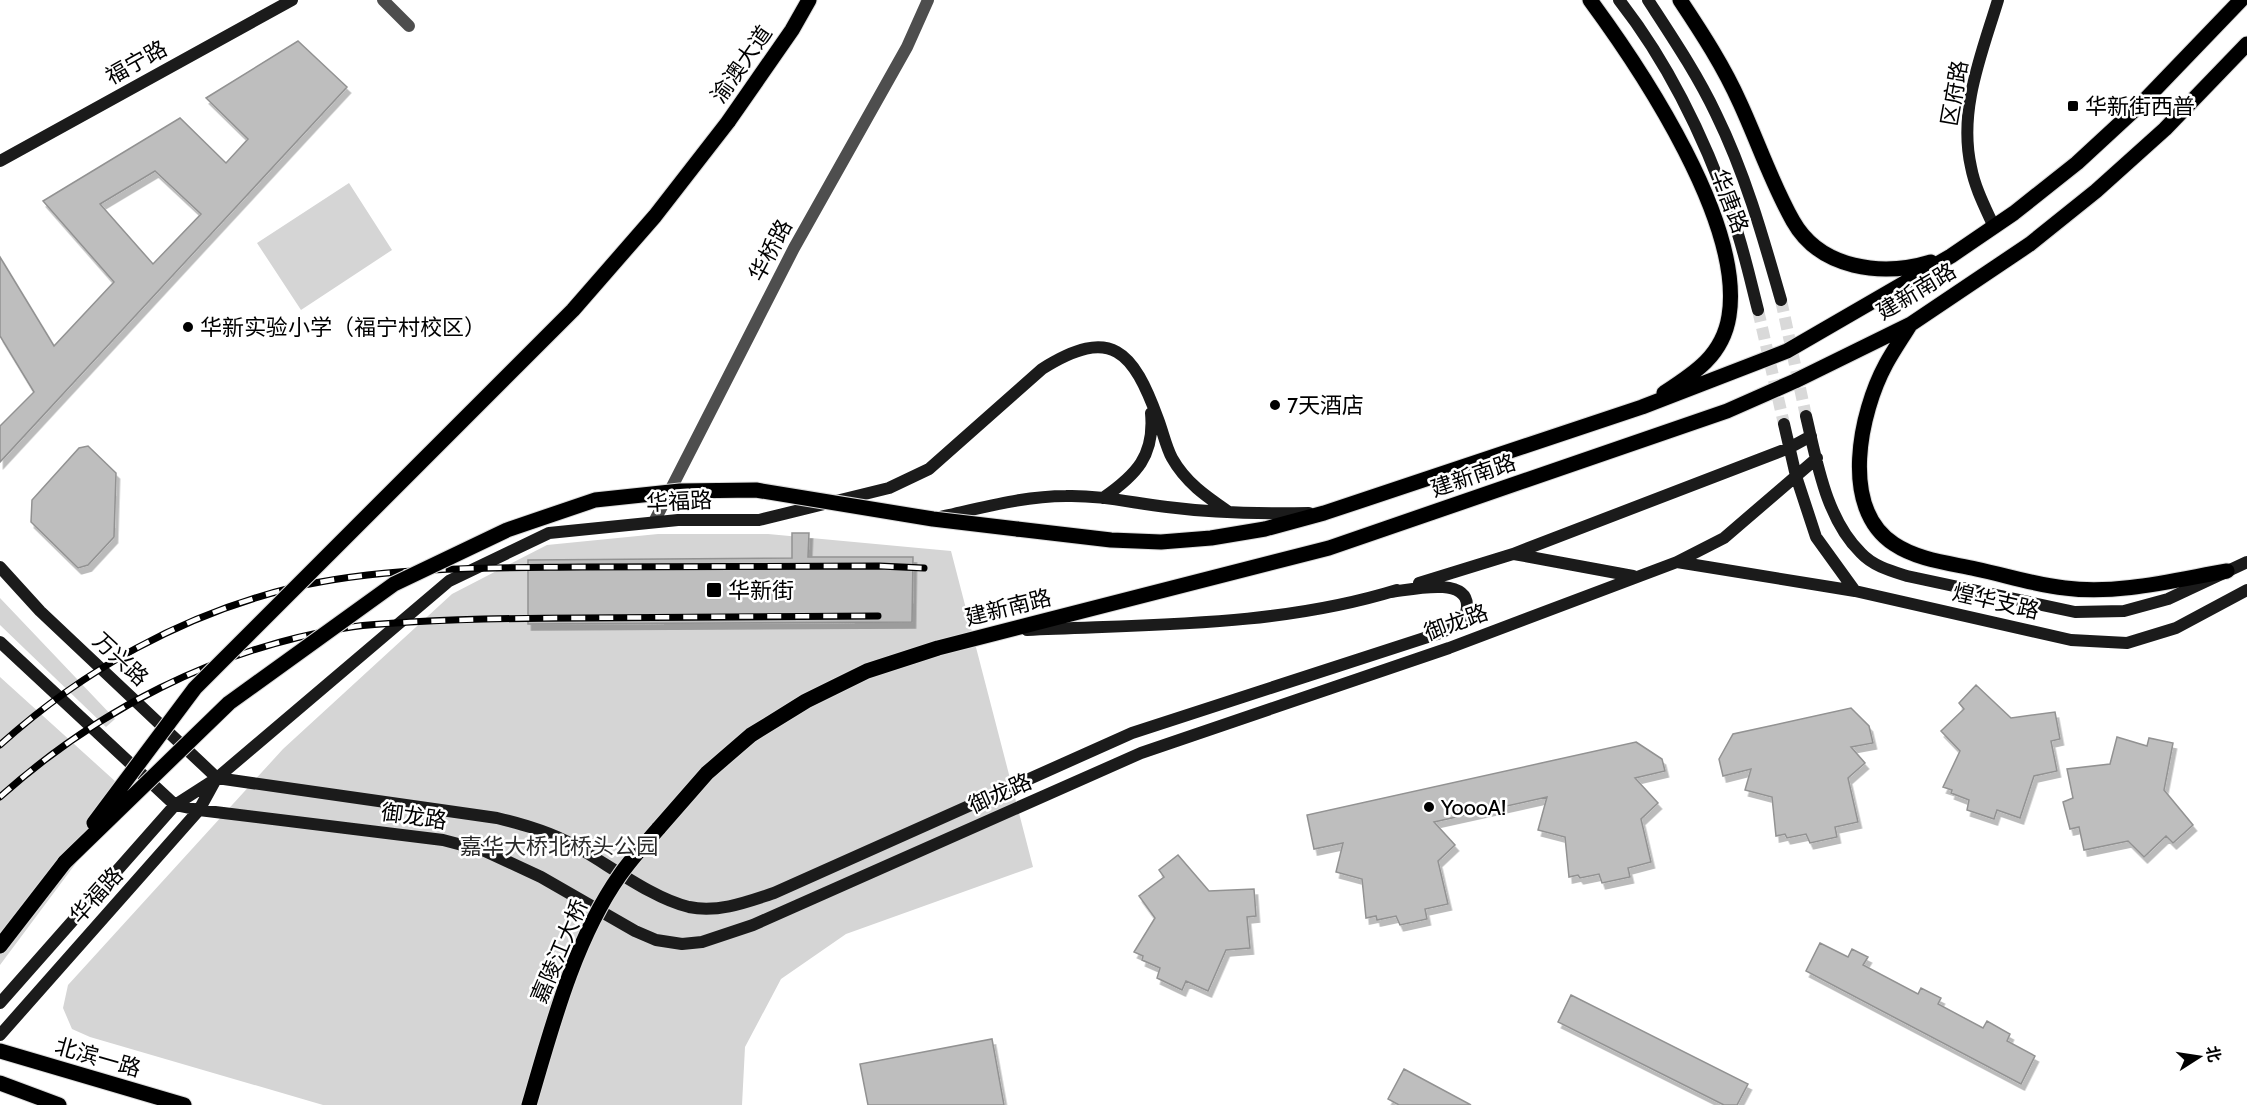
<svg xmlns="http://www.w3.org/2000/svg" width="2247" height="1105" viewBox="0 0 2247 1105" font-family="Cabin,'Noto Sans SC',sans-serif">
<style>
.green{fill:#d5d5d5}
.building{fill:#bebebe;stroke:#929292;stroke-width:1.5;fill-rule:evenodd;filter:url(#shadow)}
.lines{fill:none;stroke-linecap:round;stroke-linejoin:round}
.secondary-tunnel{stroke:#d9d9d9;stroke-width:12;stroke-dasharray:12 6;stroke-linecap:butt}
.primary-casing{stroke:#dbdbdb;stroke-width:17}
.street{stroke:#4e4e4e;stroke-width:12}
.secondary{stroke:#1b1b1b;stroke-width:12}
.primary{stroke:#000;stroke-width:15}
.rail-casing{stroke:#000;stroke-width:7}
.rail{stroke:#fff;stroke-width:4.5;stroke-dasharray:14;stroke-linecap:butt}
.primary-bridge-casing{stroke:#dbdbdb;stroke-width:17;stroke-linecap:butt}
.primary-bridge{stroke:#000;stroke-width:15}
.poi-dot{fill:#000;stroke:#fff;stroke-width:2}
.labels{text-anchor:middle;stroke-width:5;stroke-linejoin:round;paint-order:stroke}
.street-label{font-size:22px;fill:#000;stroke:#fff}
.poi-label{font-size:22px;fill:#000;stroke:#fff;text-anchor:start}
.park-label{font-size:22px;fill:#2c2c2c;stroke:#fff}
</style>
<defs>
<filter id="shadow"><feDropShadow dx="3.5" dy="6" stdDeviation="0" flood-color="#0004"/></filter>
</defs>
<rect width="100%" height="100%" fill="#fff"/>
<path class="green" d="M349 183 392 250 301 310 257 243Z
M658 534H768L951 551 1033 867 846 934 781 979 745 1047 742 1105H323L90 1037 72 1029 63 1008 68 985 283 749 452 594 547 545Z
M0 598 115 719 106 727 0 625Z
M0 677 116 782 120 804 0 965Z"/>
<path class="building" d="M298 41 347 87 0 462V426L34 392 0 336V257L54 346 114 282 43 201 180 118 226 163 248 139 206 98ZM155 171 201 214 153 264 100 204Z
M88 446 116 473 114 537 88 565 78 568 31 522 32 500 79 448Z
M792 533H809L808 557H913L912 622 528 624V560L792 558Z
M1976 685 2011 718 2055 712 2060 739 2051 741 2057 771 2034 776 2020 818 1997 810 1994 819 1967 810 1969 800 1951 793 1952 790 1943 787 1960 751 1941 731 1964 709 1959 703Z
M1851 708 1869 726 1873 743 1851 747 1865 763 1848 778 1858 822 1835 827 1837 837 1810 843 1806 834 1787 838 1785 834 1776 836 1772 797 1745 790 1751 769 1723 776 1719 759 1733 734Z
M2117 737 2147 746 2149 738 2173 743 2164 790 2193 825 2173 843 2166 836 2144 857 2128 841 2084 850 2079 827 2070 829 2063 802 2073 798 2067 769 2110 764Z
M1636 742 1662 759 1665 771 1635 778 1658 803 1641 819 1651 862 1628 868 1630 877 1602 883 1599 874 1580 878 1578 875 1569 877 1565 837 1538 830 1547 797 1434 822 1455 845 1438 861 1448 904 1425 909 1427 919 1400 925 1396 916 1377 920 1376 916 1366 918 1362 879 1336 872 1343 843 1314 849 1307 815Z
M1178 855 1209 891 1254 889 1256 916 1247 917 1250 948 1226 950 1208 991 1186 981 1182 990 1157 978 1160 968 1142 960 1143 956 1134 952 1155 918 1139 896 1164 877 1159 870Z
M1820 943 1848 957 1852 949 1868 957 1863 965 1918 994 1921 988 1941 998 1938 1004 1983 1028 1987 1021 2010 1034 2007 1041 2035 1056 2021 1084 1806 971Z
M1571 995 1748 1084 1737 1105H1724L1558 1022Z
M992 1039 1004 1105H868L860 1064Z
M1404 1069 1471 1105H1399L1388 1099Z"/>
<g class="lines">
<path class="secondary-tunnel" d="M1781 300 1806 416
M1758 310 1784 424"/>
<g class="primary-casing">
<path id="primary" d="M1590 0C1643 72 1744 224 1729 316 1723 355 1695 373 1664 393
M1680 0C1702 33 1724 67 1740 103 1758 142 1772 184 1793 221 1820 269 1882 277 1931 262
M728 122 792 30 809 0
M1910 325C1902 338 1893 351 1886 364 1860 412 1839 508 1894 544 1918 560 1949 563 1976 569 2005 575 2035 585 2065 588 2118 595 2175 580 2227 571
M1017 529 1111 540 1161 542 1211 538 1265 529 1324 513 1642 407 1787 351 1951 256 2014 213 2077 163 2142 103 2241 0
M658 829 707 773 751 735 806 701 867 671 938 648 1329 548 1727 411 1795 381 1911 324 2030 244 2096 191 2165 129 2247 44
M0 946 65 862
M0 1051 184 1105
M0 1083 59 1105"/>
</g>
<path class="street" d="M383 0 409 26
M654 522 794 248 907 47 928 0"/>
<path class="secondary" d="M1619 0C1670 65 1705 139 1732 216 1743 246 1750 279 1758 310
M1648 0C1672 37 1697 74 1716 114 1745 173 1763 237 1781 300
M0 161 292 0
M1994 227C1985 207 1975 188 1971 167 1958 110 1982 53 1998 0
M1806 416C1817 462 1826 519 1861 553 1873 566 1891 571 1907 576L2075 612 2124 611 2168 599 2247 562
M1784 424 1796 476 1816 537 1855 591
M1103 498C1136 475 1155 456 1151 413
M940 517C981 508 1024 496 1066 496 1100 495 1133 503 1167 507 1214 513 1262 514 1309 513
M1514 554 1633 576
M1677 562 1855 591 2071 640 2127 643 2176 628 2247 590
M0 567 40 611 217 778
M1419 583 1513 554 1789 448 1811 436
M1027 630C1151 624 1277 627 1397 590
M0 642 175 805 199 810 443 840 485 851 541 877 635 931 656 940 682 944 702 942 753 925 1141 753 1449 648 1677 562 1724 538 1817 458
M217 778 497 818C521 824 544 830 566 841 603 860 650 898 689 907 718 913 747 902 774 893L1132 733 1443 632C1453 626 1468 619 1467 605 1466 576 1410 590 1391 592
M0 1003 175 805 217 778 449 581 549 533 678 520H759L889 488 929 469 1042 369C1112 325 1133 351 1158 419 1163 432 1166 447 1172 458 1186 483 1207 497 1229 512
M0 1035 199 810 216 779"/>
<use href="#primary" class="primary"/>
<g class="rail-casing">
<path id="rail" d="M0 745C83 670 182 615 291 588 386 566 485 568 582 567 681 567 780 566 879 566L924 568
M0 797C97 710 216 649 345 628 366 624 388 624 410 622 467 619 524 618 581 618 680 617 779 616 878 616"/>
</g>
<use href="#rail" class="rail"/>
<g class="primary-bridge-casing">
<path id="primary-bridge" d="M94 823 195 688 573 310 655 216 728 122
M65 862 229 703 394 584 507 530 595 500 680 491 756 490 933 519 1017 529
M529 1105C551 1030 574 940 620 875 631 859 645 844 658 829"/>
</g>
<use href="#primary-bridge" class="primary-bridge"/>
</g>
<g class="poi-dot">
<rect x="2067" y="100" width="12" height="12" rx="3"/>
<circle cx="188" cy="327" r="6"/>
<circle cx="1275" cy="405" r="6"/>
<rect x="706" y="582" width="16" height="16" rx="3"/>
<circle cx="1429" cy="807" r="6"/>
</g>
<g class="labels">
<g class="street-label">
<text transform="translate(136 62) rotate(-29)" y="8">福宁路</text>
<text transform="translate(741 64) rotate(-55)" y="8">渝澳大道</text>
<text transform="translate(1954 93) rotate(-80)" y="8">区府路</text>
<text transform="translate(1730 201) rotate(69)" y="8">华唐路</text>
<text transform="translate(770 250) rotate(-62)" y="8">华桥路</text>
<text transform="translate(1916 291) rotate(-31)" y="8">建新南路</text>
<text transform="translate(1473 475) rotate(-19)" y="8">建新南路</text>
<text transform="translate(679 501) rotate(-3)" y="8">华福路</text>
<text transform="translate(1996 601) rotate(13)" y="8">煌华支路</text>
<text transform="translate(1008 607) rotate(-14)" y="8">建新南路</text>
<text transform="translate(1456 622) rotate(-20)" y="8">御龙路</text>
<text transform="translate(121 659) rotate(43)" y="8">万兴路</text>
<text transform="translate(1000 793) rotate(-24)" y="8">御龙路</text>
<text transform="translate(414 816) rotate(8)" y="8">御龙路</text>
<text transform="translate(96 895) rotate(-48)" y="8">华福路</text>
<text transform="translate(559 951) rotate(-67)" y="8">嘉陵江大桥</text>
<text transform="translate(98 1057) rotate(16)" y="8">北滨一路</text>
</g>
<g class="poi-label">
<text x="2085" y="114">华新街西普</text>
<text x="200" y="335">华新实验小学（福宁村校区）</text>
<text x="1287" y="413">7天酒店</text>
<text x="728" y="598">华新街</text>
<text x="1441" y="815">YoooA!</text>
</g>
<g class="park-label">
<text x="559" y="854">嘉华大桥北桥头公园</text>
</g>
</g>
<g transform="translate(2199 1057) rotate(78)" stroke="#ffffff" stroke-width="4.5" paint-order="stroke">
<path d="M0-4.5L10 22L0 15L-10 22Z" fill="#000000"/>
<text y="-9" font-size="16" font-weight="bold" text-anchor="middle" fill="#000000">北</text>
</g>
</svg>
